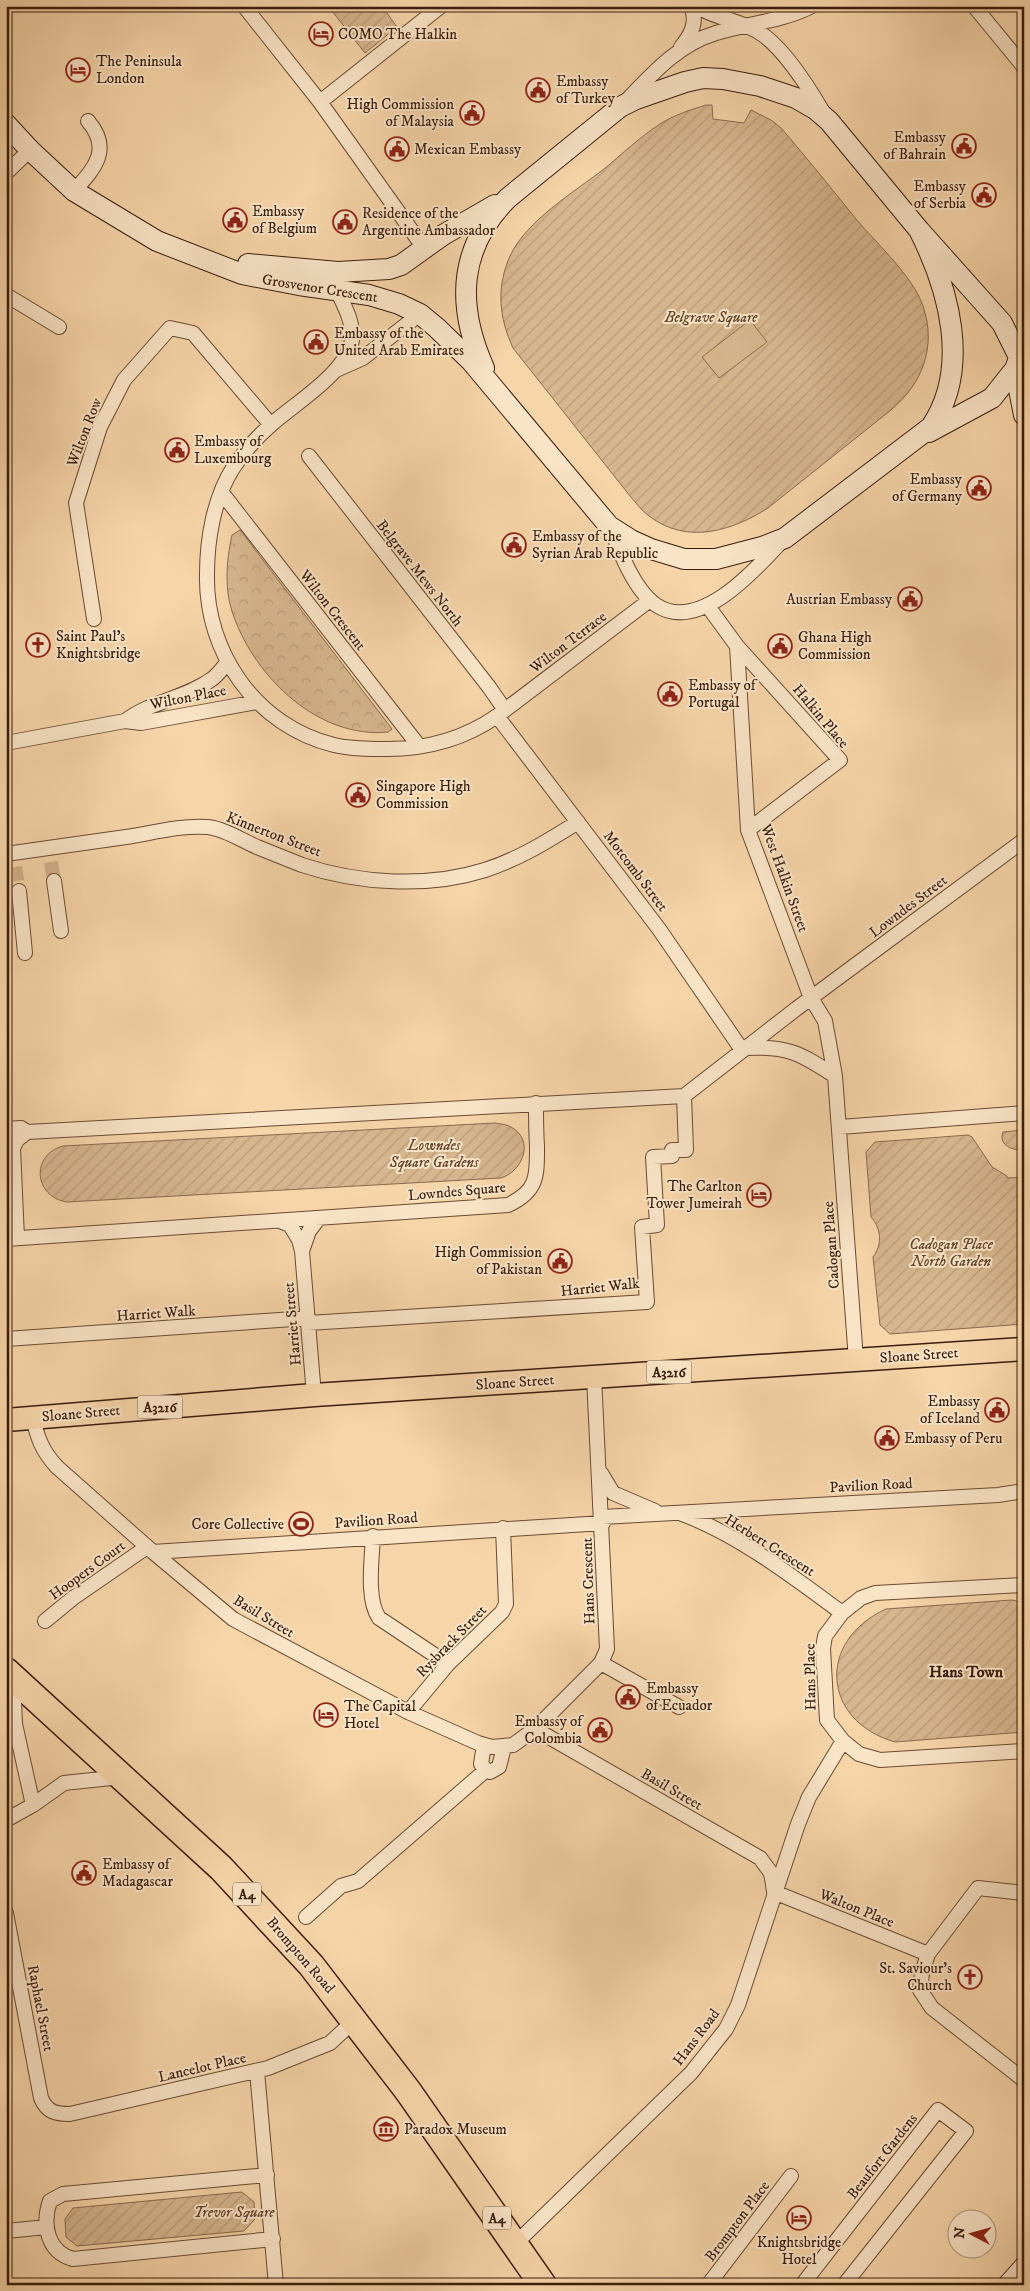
<svg xmlns="http://www.w3.org/2000/svg" width="1030" height="2291" viewBox="0 0 1030 2291" font-family="'IM FELL DW Pica',serif">
<style>
.forest{fill:url(#forest-crowns);stroke:#886a4e}
.garden{fill:url(#garden-furrows);stroke:#886a4e}
.pitch{fill:#d6b68e;stroke:#886a4e}
.lines{fill:none;stroke-linecap:round;stroke-linejoin:round}
.street-tunnel{stroke:#d1b08a;stroke-width:14;stroke-dasharray:14 7;stroke-linecap:butt}
.street-casing{stroke:#6a4b34;stroke-width:16}
.secondary-casing{stroke:#3b1d0d;stroke-width:22}
.primary-casing{stroke:#3b1d0d;stroke-width:25}
.highway-casing{stroke:#3b1d0d;stroke-width:29}
.street{stroke:#f9e4c7;stroke-width:14}
.secondary{stroke:#f9e4c7;stroke-width:20}
.primary{stroke:#f6d5a9;stroke-width:22}
.highway{stroke:#f6d5a9;stroke-width:26}
.labels{text-anchor:middle;stroke-width:4;stroke-linejoin:round;paint-order:stroke}
.shield{fill:#f9e4c7;stroke:#745945;stroke-width:1}
.shield-label{font-size:14px;font-weight:bold;fill:#3b1d0d}
.poi-label{font-size:15px;fill:#3b1d0d;stroke:#f9e4c7;text-anchor:start}
.street-label{font-size:15px;fill:#3b1d0d;stroke:#f9e4c7}
.park-label{font-size:15px;font-style:italic;fill:#62432d;stroke:#f9e4c7}
.neighbourhood-label{font-size:16px;font-weight:bold;fill:#3b1d0d;stroke:#f9e4c7}
</style>
<defs>
<pattern id="forest-crowns" width="20" height="18" patternUnits="userSpaceOnUse" patternTransform="scale(1.25)"><rect width="20" height="18" fill="#d6b68e"/><path d="M2 6a3 3 0 1 1 6 0M12 15a3 3 0 1 1 6 0" fill="none" stroke="#b99c79"/></pattern>
<pattern id="garden-furrows" width="10" height="10" patternUnits="userSpaceOnUse" patternTransform="scale(1.25)"><rect width="10" height="10" fill="#d6b68e"/><path d="M-1 1l2-2M0 10L10 0M9 11l2-2" fill="none" stroke="#b99c79"/></pattern>
</defs>
<rect width="100%" height="100%" fill="#f6d5a9"/>
<filter id="stains"><feTurbulence type="fractalNoise" baseFrequency=".004" numOctaves="4"/><feColorMatrix values="0 0 0 0 .2 0 0 0 0 .09 0 0 0 0 .02 0 0 0 .5 -.17"/></filter>
<radialGradient id="worn" r=".72"><stop offset=".6" stop-color="#630" stop-opacity="0"/><stop offset="1" stop-color="#630" stop-opacity=".3"/></radialGradient>
<path class="forest" d="M240 530 392 729 388 732C319 739 256 678 234 617 224 591 226 562 232 535Z"/>
<path class="garden" d="M328 6H382L397 27 365 53Z
M706 105H712L713 119 744 123 751 110 771 120 781 128C807 158 831 188 856 219 877 244 912 275 923 306 937 347 922 384 891 410L768 508C732 531 687 545 649 516 642 511 636 503 630 496L513 348C499 317 496 288 510 256 526 221 574 192 604 169 622 154 640 137 660 124 674 115 690 110 706 105Z
M495 1123C500 1124 506 1124 511 1127 535 1140 523 1171 501 1178L67 1202C34 1197 30 1155 63 1146Z
M1024 1130V1151C1013 1150 998 1146 1003 1132Z
M968 1135 972 1137 992 1167 1007 1176V1178L1024 1177V1324L890 1334 880 1325 873 1257C883 1244 881 1228 871 1217L866 1152 875 1142Z
M1012 1600 1024 1603V1732L895 1742C822 1721 816 1641 886 1609Z
M242 2192 254 2202 255 2219 244 2231 77 2246 66 2237 65 2219 73 2208Z"/>
<path class="pitch" d="M750 320 767 342 719 378 702 357Z"/>
<g class="lines">
<path class="street-tunnel" d="M51 862 54 881
M15 867 19 891"/>
<g class="street-casing">
<path id="street" d="M244 6 320 102 424 248
M696 6C714 18 738 20 757 31 781 44 809 88 823 112
M974 6 1024 67
M681 47C691 35 698 22 691 6
M628 99C654 72 679 44 716 33 748 23 781 22 812 6
M320 102 441 6
M6 173 30 150
M74 191C95 168 112 149 88 121
M337 290C344 305 354 323 352 340 347 372 297 402 273 423 259 435 243 453 233 468 214 498 207 539 207 574 205 652 256 726 334 745 351 749 369 749 387 749 427 749 464 739 497 716L650 600
M6 295 59 327
M336 370 363 358 420 314
M309 456 489 687 505 710
M222 493 419 746
M610 526C619 550 634 590 656 605 699 634 756 569 781 542
M707 605 737 646 840 760 748 830
M94 619 76 503 100 427 124 380 170 328 193 333 271 425
M737 646 748 830 811 998 825 1021 835 1076 856 1360
M497 716 659 929 742 1050
M125 721C151 701 186 698 212 679 218 675 223 667 228 662
M6 743 125 721 141 723 257 702
M6 854C46 848 86 843 126 837 152 833 181 825 208 827 225 829 241 840 257 847 272 853 287 859 302 865 359 884 428 888 485 870 519 859 548 841 578 822
M54 881 61 931
M19 891 25 953
M746 1048C788 1046 800 1053 835 1076
M840 1127 1024 1113
M6 1129 21 1128 27 1132 684 1096 796 1009 1024 840
M280 1221 290 1225 299 1240 302 1251 314 1395
M17 1238 13 1148 17 1140 27 1132
M6 1239 508 1205C538 1191 537 1176 537 1146 536 1132 536 1117 536 1103
M302 1251 309 1231 319 1218
M308 1323 647 1302 642 1227 657 1225 653 1157 672 1156V1150H686L684 1096
M6 1339 308 1318
M33 1417C37 1437 42 1451 57 1467L153 1552 233 1619 408 1712 478 1743 492 1747 513 1745 535 1729 601 1663 607 1649 594 1377
M601 1473 613 1493 655 1511
M682 1514C737 1534 795 1578 842 1613
M602 1517 998 1495 1024 1491
M373 1536C372 1559 366 1599 379 1618L448 1664
M153 1552 603 1523
M1024 1585 875 1593 861 1598 842 1613 825 1636 823 1648 827 1720 843 1741 859 1754 880 1760 1024 1751
M45 1621 73 1598 147 1547
M601 1663 679 1707
M13 1678 15 1724 33 1805
M408 1712 448 1664 502 1612 506 1604 503 1528
M535 1729 760 1858 771 1873 774 1891
M484 1745 481 1764 486 1770 490 1772 499 1767 504 1747
M6 1820 33 1805 64 1783 121 1777
M774 1892 928 1954
M1024 1893 978 1888 928 1954 922 1973 920 1990 932 2008 1024 2080
M6 1913 41 2098C47 2112 55 2114 70 2114L268 2068 330 2043 355 2020
M306 1917 341 1886 358 1881 486 1770
M257 2071 276 2285
M267 2175 63 2194 50 2201C42 2224 47 2252 73 2259L273 2239
M6 2231 47 2227
M515 2244 691 2073 726 2029 738 2005 798 1824 809 1797 843 1741
M708 2285 791 2176
M802 2285 938 2110 966 2131 844 2285"/>
</g>
<g class="secondary-casing">
<path id="secondary" d="M6 124 30 150 74 191 157 241 242 274 299 285 369 295 399 304 420 314 437 328 471 361 609 526 631 540 651 549 684 559H716L762 547 785 538 931 427C971 368 949 289 919 230
M248 264 338 272 389 269 401 265 443 235 495 205
M484 368C456 305 458 248 508 198L620 107 636 99 685 82 703 78 723 79 760 86 796 98 815 109 829 121 919 230 1002 323 1018 355
M1015 369 1024 415
M929 432 992 398 1015 369 1024 345
M1008 2285 1024 2267"/>
</g>
<g class="primary-casing">
<path id="primary" d="M6 1420 314 1395 1024 1349"/>
</g>
<g class="highway-casing">
<path id="highway" d="M6 1671 221 1868 311 1965 408 2091 543 2285"/>
</g>
<use href="#street" class="street"/>
<use href="#secondary" class="secondary"/>
<use href="#primary" class="primary"/>
<use href="#highway" class="highway"/>
</g>
<defs>
<g id="hotel-ring" transform="scale(1.25)"><circle r="9.5" fill="#f9e4c7" stroke="#8f2418" stroke-width="1.5"/><path d="M-6-4.5h1.5V1H6V5H4.5V3h-9V5H-6ZM-4 0a1.8 1.8 0 1 1 3.6 0ZM.5 0V-2.5h3Q6-2.5 6 0Z" fill="#8f2418"/></g>
<g id="civic-ring" transform="scale(1.25)"><circle r="9.5" fill="#f9e4c7" stroke="#8f2418" stroke-width="1.5"/><path d="M-.6-6.5H3V-4.5H.6V-3L4-1V1h2V6H-6V1h2V-1L-.6-3ZM-1.2 2.5V6h2.4V2.5Z" fill="#8f2418"/></g>
<g id="church-ring" transform="scale(1.25)"><circle r="9.5" fill="#f9e4c7" stroke="#8f2418" stroke-width="1.5"/><path d="M-1.2-6h2.4v3.5h3.3v2.4h-3.3V6h-2.4V-.1h-3.3v-2.4h3.3Z" fill="#8f2418"/></g>
<g id="stadium-ring" transform="scale(1.25)"><circle r="9.5" fill="#f9e4c7" stroke="#8f2418" stroke-width="1.5"/><path d="M0-5a6.5 5 0 1 0 0 10a6.5 5 0 1 0 0-10ZM-3.5-1.8h7v3.6h-7Z" fill="#8f2418"/></g>
<g id="museum-ring" transform="scale(1.25)"><circle r="9.5" fill="#f9e4c7" stroke="#8f2418" stroke-width="1.5"/><path d="M0-6L6-3V-2H-6V-3ZM-5-1h2V3h-2ZM-1-1h2V3h-2ZM3-1h2V3H3ZM-6 4H6V6H-6Z" fill="#8f2418"/></g>
</defs>
<g fill-rule="evenodd">
<use href="#hotel-ring" x="321" y="34"/>
<use href="#hotel-ring" x="78" y="70"/>
<use href="#civic-ring" x="538" y="90"/>
<use href="#civic-ring" x="472" y="113"/>
<use href="#civic-ring" x="964" y="146"/>
<use href="#civic-ring" x="397" y="149"/>
<use href="#civic-ring" x="984" y="195"/>
<use href="#civic-ring" x="235" y="220"/>
<use href="#civic-ring" x="345" y="222"/>
<use href="#civic-ring" x="316" y="342"/>
<use href="#civic-ring" x="177" y="450"/>
<use href="#civic-ring" x="979" y="488"/>
<use href="#civic-ring" x="514" y="545"/>
<use href="#civic-ring" x="910" y="599"/>
<use href="#church-ring" x="38" y="645"/>
<use href="#civic-ring" x="780" y="646"/>
<use href="#civic-ring" x="670" y="694"/>
<use href="#civic-ring" x="358" y="795"/>
<use href="#hotel-ring" x="759" y="1195"/>
<use href="#civic-ring" x="560" y="1261"/>
<use href="#civic-ring" x="997" y="1410"/>
<use href="#civic-ring" x="887" y="1438"/>
<use href="#stadium-ring" x="301" y="1524"/>
<use href="#civic-ring" x="628" y="1697"/>
<use href="#hotel-ring" x="326" y="1715"/>
<use href="#civic-ring" x="600" y="1730"/>
<use href="#civic-ring" x="84" y="1873"/>
<use href="#church-ring" x="970" y="1977"/>
<use href="#museum-ring" x="386" y="2129"/>
<use href="#hotel-ring" x="799" y="2218"/>
</g>
<g class="labels">
<g class="shield">
<rect x="646.5" y="1360.5" width="45" height="23" rx="4"/>
<rect x="137.5" y="1395.5" width="45" height="23" rx="4"/>
<rect x="233" y="1882.5" width="28" height="23" rx="4"/>
<rect x="483" y="2206.5" width="28" height="23" rx="4"/>
</g>
<g class="shield-label">
<text x="669" y="1377">A3216</text>
<text x="160" y="1412">A3216</text>
<text x="247" y="1899">A4</text>
<text x="497" y="2223">A4</text>
</g>
<g class="poi-label">
<text x="338" y="39">COMO The Halkin</text>
<text x="96" y="66">The Peninsula<tspan x="96" dy="17">London</tspan></text>
<text x="556" y="86">Embassy<tspan x="556" dy="17">of Turkey</tspan></text>
<text x="454" y="109" text-anchor="end">High Commission<tspan x="454" dy="17">of Malaysia</tspan></text>
<text x="946" y="142" text-anchor="end">Embassy<tspan x="946" dy="17">of Bahrain</tspan></text>
<text x="414" y="154">Mexican Embassy</text>
<text x="966" y="191" text-anchor="end">Embassy<tspan x="966" dy="17">of Serbia</tspan></text>
<text x="252" y="216">Embassy<tspan x="252" dy="17">of Belgium</tspan></text>
<text x="362" y="218">Residence of the<tspan x="362" dy="17">Argentine Ambassador</tspan></text>
<text x="334" y="338">Embassy of the<tspan x="334" dy="17">United Arab Emirates</tspan></text>
<text x="194" y="446">Embassy of<tspan x="194" dy="17">Luxembourg</tspan></text>
<text x="962" y="484" text-anchor="end">Embassy<tspan x="962" dy="17">of Germany</tspan></text>
<text x="532" y="541">Embassy of the<tspan x="532" dy="17">Syrian Arab Republic</tspan></text>
<text x="892" y="604" text-anchor="end">Austrian Embassy</text>
<text x="56" y="641">Saint Paul's<tspan x="56" dy="17">Knightsbridge</tspan></text>
<text x="798" y="642">Ghana High<tspan x="798" dy="17">Commission</tspan></text>
<text x="688" y="690">Embassy of<tspan x="688" dy="17">Portugal</tspan></text>
<text x="376" y="791">Singapore High<tspan x="376" dy="17">Commission</tspan></text>
<text x="742" y="1191" text-anchor="end">The Carlton<tspan x="742" dy="17">Tower Jumeirah</tspan></text>
<text x="542" y="1257" text-anchor="end">High Commission<tspan x="542" dy="17">of Pakistan</tspan></text>
<text x="980" y="1406" text-anchor="end">Embassy<tspan x="980" dy="17">of Iceland</tspan></text>
<text x="904" y="1443">Embassy of Peru</text>
<text x="284" y="1529" text-anchor="end">Core Collective</text>
<text x="646" y="1693">Embassy<tspan x="646" dy="17">of Ecuador</tspan></text>
<text x="344" y="1711">The Capital<tspan x="344" dy="17">Hotel</tspan></text>
<text x="582" y="1726" text-anchor="end">Embassy of<tspan x="582" dy="17">Colombia</tspan></text>
<text x="102" y="1869">Embassy of<tspan x="102" dy="17">Madagascar</tspan></text>
<text x="952" y="1973" text-anchor="end">St. Saviour's<tspan x="952" dy="17">Church</tspan></text>
<text x="404" y="2134">Paradox Museum</text>
<text x="799" y="2247" text-anchor="middle">Knightsbridge<tspan x="799" dy="17">Hotel</tspan></text>
</g>
<g class="street-label">
<text transform="translate(320 288) rotate(9)" y="5">Grosvenor Crescent</text>
<text transform="translate(84 432) rotate(-69)" y="5">Wilton Row</text>
<text transform="translate(420 573) rotate(52)" y="5">Belgrave Mews North</text>
<text transform="translate(333 610) rotate(52)" y="5">Wilton Crescent</text>
<text transform="translate(568 642) rotate(-37)" y="5">Wilton Terrace</text>
<text transform="translate(188 697) rotate(-11)" y="5">Wilton Place</text>
<text transform="translate(821 716) rotate(50)" y="5">Halkin Place</text>
<text transform="translate(274 834) rotate(21)" y="5">Kinnerton Street</text>
<text transform="translate(636 871) rotate(53)" y="5">Motcomb Street</text>
<text transform="translate(785 878) rotate(70)" y="5">West Halkin Street</text>
<text transform="translate(908 906) rotate(-37)" y="5">Lowndes Street</text>
<text transform="translate(457 1191) rotate(-5)" y="5">Lowndes Square</text>
<text transform="translate(831 1245) rotate(-94)" y="5">Cadogan Place</text>
<text transform="translate(600 1287) rotate(-6)" y="5">Harriet Walk</text>
<text transform="translate(156 1313) rotate(-4)" y="5">Harriet Walk</text>
<text transform="translate(292 1324) rotate(-95)" y="5">Harriet Street</text>
<text transform="translate(919 1355) rotate(-4)" y="5">Sloane Street</text>
<text transform="translate(515 1382) rotate(-4)" y="5">Sloane Street</text>
<text transform="translate(81 1413) rotate(-5)" y="5">Sloane Street</text>
<text transform="translate(871 1485) rotate(-3)" y="5">Pavilion Road</text>
<text transform="translate(376 1520) rotate(-4)" y="5">Pavilion Road</text>
<text transform="translate(770 1545) rotate(32)" y="5">Herbert Crescent</text>
<text transform="translate(87 1570) rotate(-36)" y="5">Hoopers Court</text>
<text transform="translate(588 1581) rotate(-92)" y="5">Hans Crescent</text>
<text transform="translate(264 1616) rotate(31)" y="5">Basil Street</text>
<text transform="translate(451 1641) rotate(-46)" y="5">Rysbrack Street</text>
<text transform="translate(810 1677) rotate(-91)" y="5">Hans Place</text>
<text transform="translate(672 1789) rotate(30)" y="5">Basil Street</text>
<text transform="translate(857 1908) rotate(22)" y="5">Walton Place</text>
<text transform="translate(301 1955) rotate(49)" y="5">Brompton Road</text>
<text transform="translate(41 2008) rotate(79)" y="5">Raphael Street</text>
<text transform="translate(696 2037) rotate(-53)" y="5">Hans Road</text>
<text transform="translate(202 2067) rotate(-13)" y="5">Lancelot Place</text>
<text transform="translate(882 2156) rotate(-52)" y="5">Beaufort Gardens</text>
<text transform="translate(737 2221) rotate(-53)" y="5">Brompton Place</text>
</g>
<g class="park-label">
<text x="711" y="322">Belgrave Square</text>
<text x="434" y="1150">Lowndes<tspan x="434" dy="17">Square Gardens</tspan></text>
<text x="951" y="1249">Cadogan Place<tspan x="951" dy="17">North Garden</tspan></text>
<text x="234" y="2217">Trevor Square</text>
</g>
<g class="neighbourhood-label">
<text x="966" y="1677">Hans Town</text>
</g>
</g>
<rect width="1030" height="2291" fill="none" stroke="#f6d5a9" stroke-width="25"/>
<rect x="8" y="8" width="1015" height="2276" fill="none" stroke="#3b1d0d" stroke-width="2.5"/>
<rect x="12" y="12" width="1005" height="2266" fill="none" stroke="#3b1d0d"/>
<g transform="translate(972 2234) rotate(276)"><circle r="24" fill="#f9e4c7" stroke="#ad947d"/>
<path d="M0-4L9 19L0 12L-9 19Z" fill="#8f2418"/>
<text y="-8" font-size="14" font-weight="bold" text-anchor="middle" fill="#3b1d0d">N</text>
</g>
<rect width="100%" height="100%" filter="url(#stains)"/>
<rect width="100%" height="100%" fill="url(#worn)"/>
</svg>
